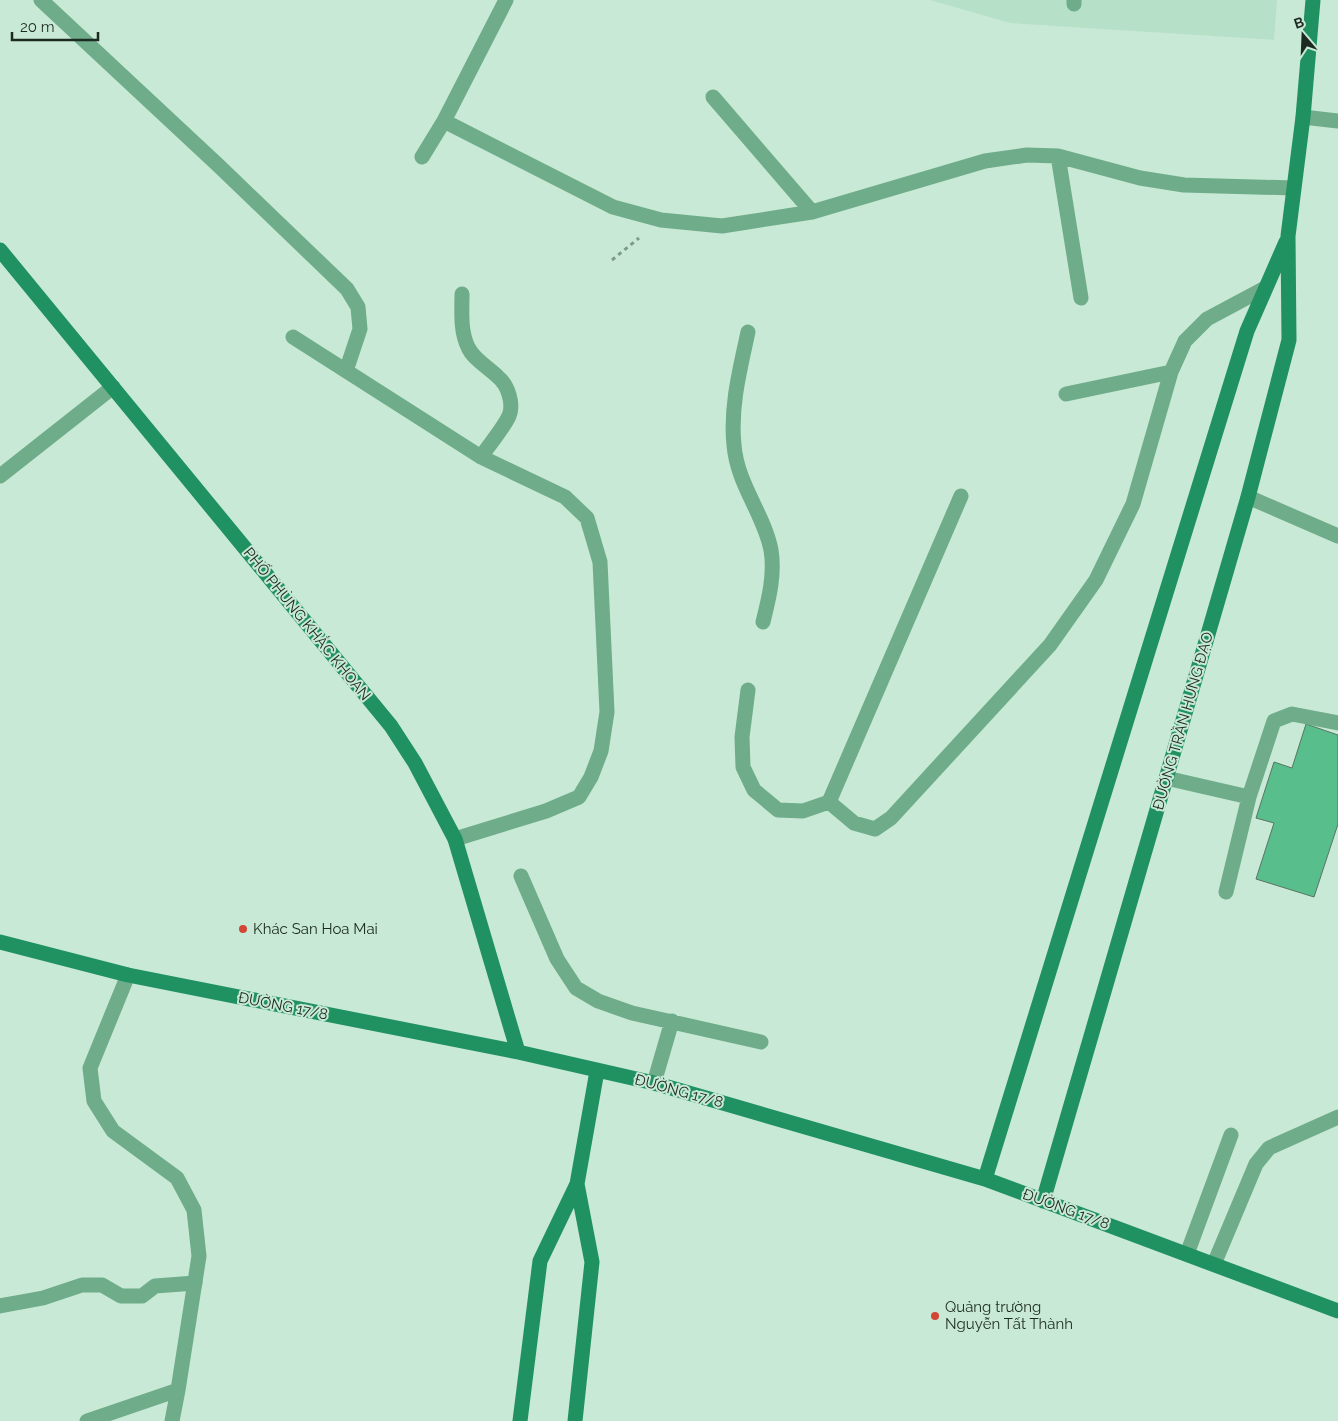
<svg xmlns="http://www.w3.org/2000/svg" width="1338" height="1421" viewBox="0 0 1338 1421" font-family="Raleway,sans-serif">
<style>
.built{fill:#b7e0c8}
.building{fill:#58be8b;stroke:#577564}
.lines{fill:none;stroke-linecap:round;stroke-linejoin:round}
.path{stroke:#81998a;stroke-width:3;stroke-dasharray:4 4;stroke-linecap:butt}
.lane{stroke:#6eac8a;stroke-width:15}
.street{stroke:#6eac8a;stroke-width:15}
.secondary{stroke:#209161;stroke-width:15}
.poi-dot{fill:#d34636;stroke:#c8e9d5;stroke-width:2}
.labels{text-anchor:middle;stroke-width:4;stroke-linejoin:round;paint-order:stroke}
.street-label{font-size:15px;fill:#1d2a22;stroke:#c8e9d5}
.poi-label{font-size:15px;fill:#1d2a22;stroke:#c8e9d5;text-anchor:start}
</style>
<rect width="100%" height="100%" fill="#c8e9d5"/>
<path class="built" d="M930 0H1277L1274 40 1010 23Z"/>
<path class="building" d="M1306 724 1338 735V824L1314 897 1256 879 1274 823 1256 818 1274 762 1292 768Z"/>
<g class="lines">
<path class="path" d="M612 260 639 238"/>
<path class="lane" d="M41 0 219 166 347 289 358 307 360 329 346 371
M1074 4V0
M713 97 812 212
M444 121 613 207 661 220 722 226 812 212 985 161 1027 155 1058 156 1140 178 1184 185 1293 188
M1058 156 1081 298
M422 157 444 121 506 0
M462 294C462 311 460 331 468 347 473 359 489 368 498 377 508 385 514 404 509 416 503 429 489 445 481 457
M748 332C740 369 730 407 734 445 737 484 764 514 771 550 775 574 769 598 763 622
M293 337 481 457 565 497 587 518 600 562 607 712 601 751 591 777 579 797 546 811 455 839
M1066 394 1171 372
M0 476 113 387
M748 690 742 737 743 767 754 790 778 810 803 811 829 802 961 496
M1166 778 1249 797
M829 802 854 823 875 829 891 818 1050 645 1096 580 1133 504 1171 372 1185 341 1207 319 1265 288
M521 876 557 959 576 988 598 1001 632 1013 761 1042
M1226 892 1249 797 1274 721 1292 714 1338 723
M654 1083 672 1021
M1187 1254 1231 1135
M1214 1264 1256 1164 1269 1148 1338 1117
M0 1306 43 1298 82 1285H102L121 1296H142L155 1286 195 1283"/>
<path class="street" d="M1303 117 1338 121
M1248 497 1338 536
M87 1421 178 1390 199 1256 194 1210 177 1178 113 1131 94 1101 90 1068 128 975
M172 1421 178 1390"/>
<path class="secondary" d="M0 250 391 726 415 763 455 839 518 1052
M0 942 128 975 518 1052 654 1083 985 1179 1338 1311
M985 1179 1247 331 1286 242
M1043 1201 1248 497 1289 340 1288 236 1303 117 1313 0
M520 1421 540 1261 577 1184 597 1071
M575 1421 592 1262 577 1184"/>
</g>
<g class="poi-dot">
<circle cx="243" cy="929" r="5"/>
<circle cx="935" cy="1316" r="5"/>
</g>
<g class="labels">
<g class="street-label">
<text transform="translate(307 624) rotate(51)" y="5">PHỐ PHÙNG KHẮC KHOAN</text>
<text transform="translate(1183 721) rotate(-74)" y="5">ĐƯỜNG TRẦN HƯNG ĐẠO</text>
<text transform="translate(283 1006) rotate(11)" y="5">ĐƯỜNG 17/8</text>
<text transform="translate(679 1091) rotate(15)" y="5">ĐƯỜNG 17/8</text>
<text transform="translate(1066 1209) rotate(20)" y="5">ĐƯỜNG 17/8</text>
</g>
<g class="poi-label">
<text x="253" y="934">Khác San Hoa Mai</text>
<text x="945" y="1312">Quảng trường<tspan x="945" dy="17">Nguyễn Tất Thành</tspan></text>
</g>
</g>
<g transform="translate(1303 35) rotate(341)" stroke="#c8e9d5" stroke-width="4" paint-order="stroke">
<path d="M0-4L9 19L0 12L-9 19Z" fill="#1d2a22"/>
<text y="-8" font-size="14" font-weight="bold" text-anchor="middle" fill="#1d2a22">B</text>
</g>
<path d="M12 32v8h86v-8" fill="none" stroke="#1d2a22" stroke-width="2.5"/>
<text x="20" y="32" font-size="15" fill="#1d2a22" stroke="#c8e9d5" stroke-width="4" paint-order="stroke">20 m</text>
</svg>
